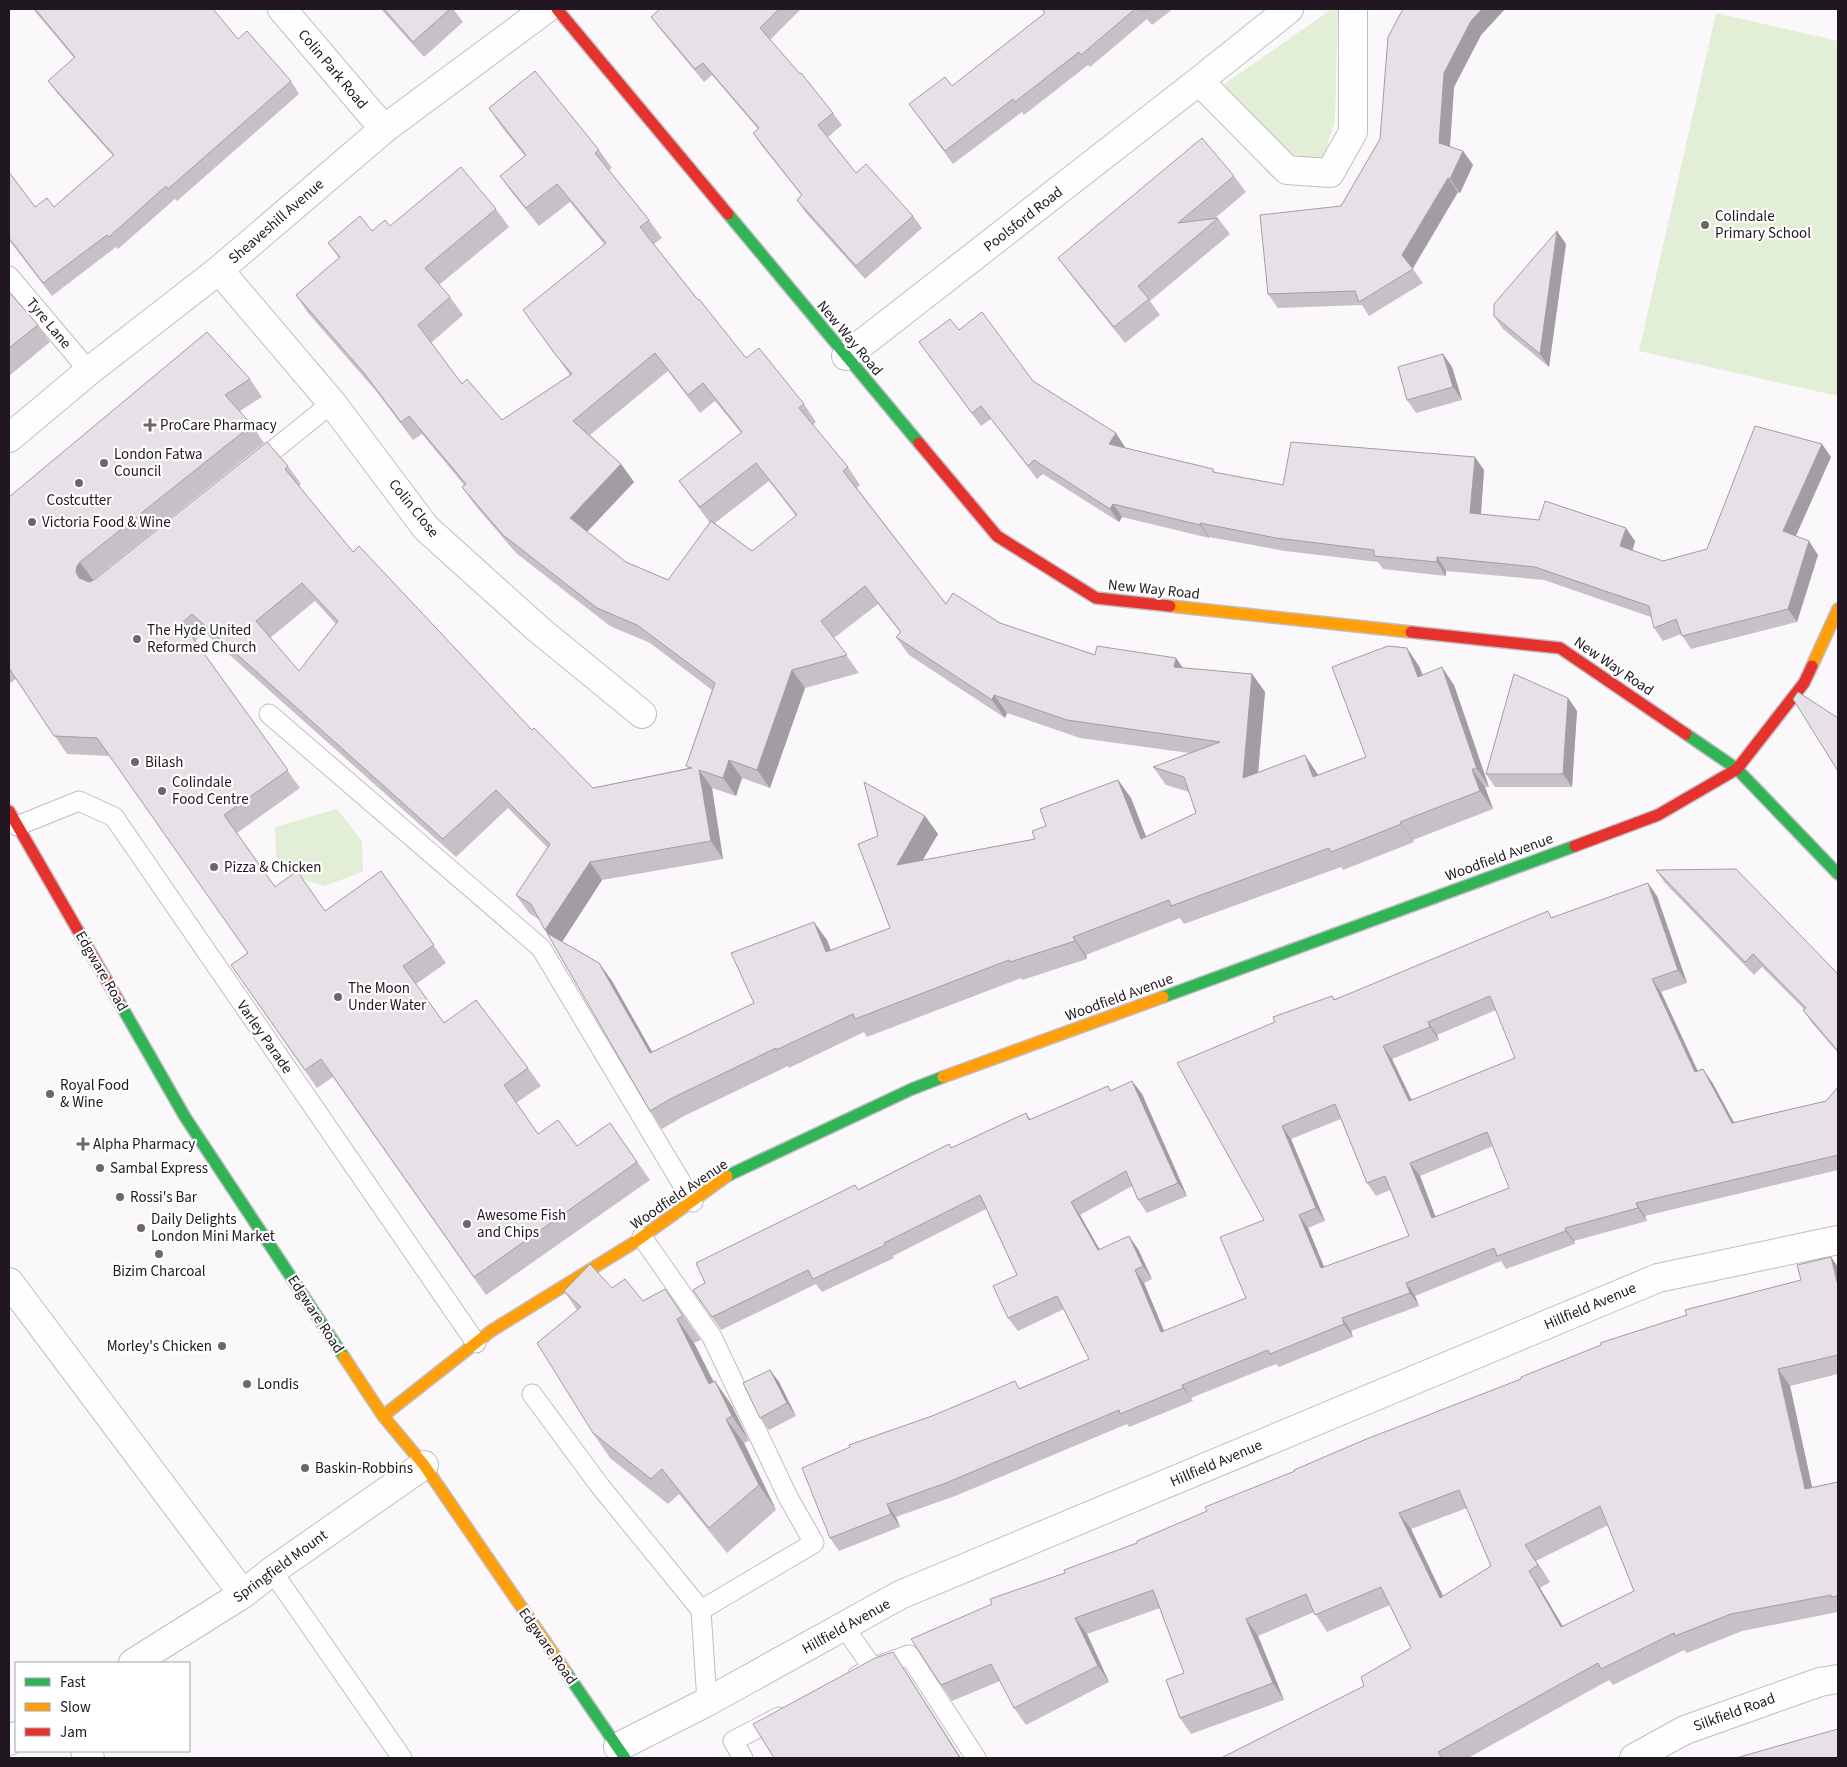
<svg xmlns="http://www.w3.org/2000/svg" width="1847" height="1767" viewBox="0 0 1847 1767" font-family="'Source Sans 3',sans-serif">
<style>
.green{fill:#e2eed5}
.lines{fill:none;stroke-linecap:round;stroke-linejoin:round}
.lane-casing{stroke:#c2bdc2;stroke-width:21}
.street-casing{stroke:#c2bdc2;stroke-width:30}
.fast-casing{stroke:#c2bdc2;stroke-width:14}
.slow-casing{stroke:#c2bdc2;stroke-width:14}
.jam-casing{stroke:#c2bdc2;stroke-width:14}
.lane{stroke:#fefefe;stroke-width:19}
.street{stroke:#fefefe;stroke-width:28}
.fast{stroke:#30b455;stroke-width:11}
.slow{stroke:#ff9f0a;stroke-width:11}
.jam{stroke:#e5322d;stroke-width:11}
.wall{fill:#c7c1c7;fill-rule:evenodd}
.shaded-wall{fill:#a29da2}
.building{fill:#e7e0e7;stroke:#a29da2;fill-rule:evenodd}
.poi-dot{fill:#6d666d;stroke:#fff;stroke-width:2}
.labels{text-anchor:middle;stroke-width:4.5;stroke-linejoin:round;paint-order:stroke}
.street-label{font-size:15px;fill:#201720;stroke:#fff}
.poi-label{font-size:15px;fill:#201720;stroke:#fff;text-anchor:start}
</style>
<rect width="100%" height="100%" fill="#fbf8fb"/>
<path class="green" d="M1332 9H1338L1335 121 1323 159 1281 153 1220 87Z
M1716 13 1838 41V396L1639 351Z
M337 809 362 841 363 872 324 886 289 875 276 857 275 827Z"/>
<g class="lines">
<g class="lane-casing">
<path id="lane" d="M9 276 89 371
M255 465 332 403
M269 714 541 948 693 1202
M17 826 79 801 114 817 476 1343
M642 1237 712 1337 788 1497 814 1543 701 1610
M532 1394 600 1486 701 1610 707 1702
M272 1571 402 1758
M844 1627 873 1668 857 1676
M875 1667 909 1655 976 1758
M743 1758 733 1741 779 1717"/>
</g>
<g class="street-casing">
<path id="street" d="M282 9 384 129
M1199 81 1287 170 1330 173 1353 132V9
M219 270 332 403 426 528 538 629 642 714
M846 356 1199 81 1289 9
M9 438 89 371 219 270 384 129 546 9
M9 1282 243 1594
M133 1663 243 1594 272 1571 424 1465
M9 1741 16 1736
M618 1747 707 1702 900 1595 1658 1278 1838 1240
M85 1751 90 1758
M1634 1758 1685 1730 1820 1682 1838 1679"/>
</g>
<g class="fast-casing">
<path id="fast" d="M728 214 919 443
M1686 734 1737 769 1838 874
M1163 997 1575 846
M118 1000 185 1117 344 1357
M727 1176 912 1089 943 1077
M566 1672 625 1758"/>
</g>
<g class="slow-casing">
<path id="slow" d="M1170 606 1411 632
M1812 666 1838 609
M943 1077 1163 997
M344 1357 383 1416 424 1465 566 1672
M383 1416 491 1331 635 1242 727 1176"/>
</g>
<g class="jam-casing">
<path id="jam" d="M557 9 728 214
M919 443 997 536 1096 598 1170 606
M1411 632 1560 648 1686 734
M9 811 118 1000
M1575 846 1658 815 1737 769 1804 683 1812 666"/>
</g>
<use href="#lane" class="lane"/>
<use href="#street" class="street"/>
<use href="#fast" class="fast"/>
<use href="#slow" class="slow"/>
<use href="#jam" class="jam"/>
</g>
<path class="wall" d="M33 9H213L238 39 291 81 299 94 177 201 175 199 118 249 116 247 52 296 9 240V172L35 207H54L113 156 57 93 48 81 74 58Z
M381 9H455L454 10 463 22 424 57Z
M660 9H801L770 40 833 113 842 125 828 137 856 173 913 216 922 228 865 279 806 213 797 200 802 196 762 146 753 133 758 129 712 75 704 82 660 29 651 17Z
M1041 9H1173L1152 25 1147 19 1090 67 1088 65 1024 115 1022 112 953 164 909 104 952 86 1045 13Z
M1403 9H1505L1481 35 1454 87 1450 147 1463 151 1473 165 1460 193 1458 192 1413 269 1423 283 1369 316 1362 305 1278 308 1268 294 1341 206 1380 139Z
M489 108 599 150 612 168 609 170 649 220 662 238 654 244 698 300 746 358 804 404 816 422 813 425 848 467 860 485 857 488 946 604 1000 623 1095 655 1176 658 1183 668 1252 674 1265 692 1258 773H1317L1318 775 1366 757 1419 666 1423 675 1454 685 1489 787H1485L1493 809 1413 840 1414 842 1343 870 1341 867 1184 924 1180 918 1086 955 1087 959 1022 980 1021 978 867 1037 864 1032 789 1068 788 1066 684 1116 662 1129 650 1111 540 920 529 913 516 895 548 848 508 808 456 857 204 632 195 641 300 788 237 833 275 887 325 911 381 871 446 963 416 984 444 1023 528 1068 541 1086 516 1103 538 1134 577 1146 610 1123 650 1180 486 1295 333 1077 317 1088 231 965 248 953 110 756 67 754 16 679 9 684V497L250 379 262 397 240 411 252 425 264 443 93 580 288 466 301 484 299 486 353 552 532 730 593 788 688 768 686 766 712 690 650 643 610 626 516 553 475 505 462 487 464 485 422 434 413 440 376 391 308 313 296 295 339 258 328 243 390 226 496 209 509 227 439 285 450 297 463 315 431 343 462 384 502 420 570 375 536 328 604 244 570 202 539 226 513 194 500 176 525 156 501 126ZM668 371 700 413 715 401 741 433 679 481 710 523 668 580 626 562 587 532 634 482 621 464 590 435ZM769 481 796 516 752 551 715 523ZM315 601 336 624 299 671 270 638ZM878 604 900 632 896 637 909 655 1005 718 1007 713 1080 738 1189 753 1153 767 1166 785 1189 792 1196 813 1146 837 1131 798 1118 780 1046 826 1035 839 923 860 938 834 925 816 878 836 890 928 831 950 827 940 754 1003 652 1052 612 981 599 963 562 942 602 880 723 859 712 788 736 796 742 778 770 788 805 688 859 673 834 638Z
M1234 176 1246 192 1214 219 1218 218 1230 234 1150 301 1160 315 1125 343 1070 274 1058 258Z
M1566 244 1549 367 1503 329 1494 316Z
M9 292 38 325 50 342 9 376Z
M959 330 1033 381 1125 447 1124 448 1213 469 1215 473 1283 485 1484 470 1481 514 1635 541 1632 551 1663 561 1707 549 1831 457 1796 536 1818 555 1797 622 1691 649 1681 634 1663 641 1654 628 1651 617 1544 580 1446 571V576L1383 569 1378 562 1285 551 1209 537V538L1122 517 1119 522 1043 474 1037 479 991 419 981 426 919 342Z
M1443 354 1452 367 1462 400 1416 413 1407 400Z
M1568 698 1577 711 1572 787H1495L1486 774Z
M1656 870 1838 974V1053L1812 1023 1803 1010 1804 1009 1762 967 1754 975 1665 883Z
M1657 896 1687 983 1661 992 1698 1071 1712 1082 1734 1122 1826 1101 1838 1087V1170L1645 1216 1647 1221 1574 1241 1575 1244 1506 1269 1501 1261 1415 1296 1419 1306 1351 1331 1353 1337 1279 1367 1276 1364 1191 1398 1193 1401 1129 1427 1127 1424 955 1496 896 1517 900 1527 839 1551 830 1538 1020 1388 1089 1359 1064 1309 1018 1331 1008 1318 1017 1275 986 1209 893 1256 894 1258 822 1292 816 1284 721 1330 693 1290 859 1189 949 1144 951 1148 1026 1113 1031 1120 1108 1086 1111 1091 1132 1081 1142 1094 1187 1196 1147 1213 1138 1200 1132 1186 1080 1215 1100 1250 1138 1249 1152 1279 1144 1283 1164 1331 1246 1298 1264 1220 1275 1022 1332 996 1335 999 1552 917ZM1496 1010 1515 1058 1412 1100 1392 1059 1439 1040 1437 1035ZM1341 1119 1367 1183 1376 1196 1390 1190 1409 1236 1324 1267 1308 1228 1325 1221 1291 1139ZM1493 1146 1509 1188 1435 1217 1420 1176Z
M1831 1257 1838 1267V1374L1790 1386 1812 1487 1838 1482V1612L1742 1631 1687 1653 1684 1650 1613 1685 1609 1680 1468 1758H1221L1364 1686 1411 1648 1390 1605 1327 1632 1314 1612 1258 1636 1284 1700 1191 1734 1180 1718 1184 1673 1160 1608 1087 1634 1109 1682 1026 1725 1014 1708 1000 1681 952 1701 941 1685 1065 1573 1137 1543 1801 1280ZM1467 1508 1491 1566 1443 1596 1411 1529ZM1608 1525 1634 1591 1563 1626 1540 1588 1550 1582 1536 1561Z
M612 1288 643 1301 665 1289 701 1340 694 1343 714 1382 715 1381 732 1406 749 1441 744 1443 776 1510 727 1553 679 1494 668 1504 610 1458 593 1433 577 1310 564 1291Z
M770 1370 779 1382 796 1416 769 1430 760 1418Z"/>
<path class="shaded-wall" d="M1482 9H1505L1481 35 1454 87 1449 158 1439 143 1444 73 1471 21Z
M1463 151 1473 165 1460 193 1450 179Z
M1448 178 1458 192 1412 269 1402 255Z
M1557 231 1566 244 1549 367 1540 354Z
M1443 354 1452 367 1462 400 1453 387Z
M1116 433 1125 447 1118 458 1109 444Z
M1822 444 1831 457 1792 544 1783 531Z
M1475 457 1484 470 1480 526 1470 513Z
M621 464 634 482 583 536 570 518Z
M1113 504 1122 517 1119 522 1110 509Z
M1200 523 1209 537V538L1200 525Z
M1626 528 1635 541 1630 560 1620 546Z
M1809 541 1818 555 1797 622 1788 609Z
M1437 557 1446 571V576L1437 562Z
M80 562 93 580 90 584 79 578 76 572 77 566Z
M1407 648 1419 666 1430 695 1418 677Z
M1176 658 1188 676 1174 667Z
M1442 667 1454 685 1489 787 1477 769Z
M792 670 805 688 770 788 757 770Z
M1252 674 1265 692 1256 796 1243 778Z
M994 695 1007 713 1005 718 992 700Z
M1568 698 1577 711 1572 787 1563 774Z
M1305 755 1317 773 1326 795 1313 777Z
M729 760 742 778 736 796 723 778Z
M1472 769 1485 787 1493 809 1480 791Z
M699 770 712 788 723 859 711 841Z
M1118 780 1131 798 1154 857 1141 839Z
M925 816 938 834 909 883 897 865Z
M1400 822 1413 840 1414 842 1401 824Z
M590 862 602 880 558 948 545 930Z
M1648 883 1657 896 1687 983 1678 970Z
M814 922 827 940 838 970 826 952Z
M1073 937 1086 955 1087 959 1075 941Z
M599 963 612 981 663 1071 650 1053Z
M1652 979 1661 992 1704 1085 1695 1072Z
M1428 1022 1437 1035 1439 1040 1430 1027Z
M1383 1046 1392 1059 1418 1114 1409 1101Z
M1703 1069 1712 1082 1741 1136 1732 1123Z
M1132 1081 1142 1094 1187 1196 1178 1183Z
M1282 1126 1291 1139 1325 1221 1316 1208Z
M1410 1163 1420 1176 1441 1231 1432 1218Z
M1071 1202 1080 1215 1107 1263 1098 1250Z
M1636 1203 1645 1216 1647 1221 1638 1208Z
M1299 1215 1308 1228 1330 1281 1321 1268Z
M1565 1228 1574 1241 1575 1244 1566 1231Z
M1129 1236 1138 1249 1152 1279 1143 1266Z
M1831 1257 1838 1267V1284L1837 1282Z
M1135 1270 1144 1283 1170 1345 1161 1332Z
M1406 1283 1415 1296 1419 1306 1410 1293Z
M1342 1318 1351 1331 1353 1337 1344 1324Z
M677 1319 694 1343 727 1409 709 1384Z
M1778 1369 1790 1386 1816 1505 1805 1489Z
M770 1370 779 1382 796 1416 787 1403Z
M715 1381 732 1406 749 1441 732 1416Z
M1182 1385 1191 1398 1193 1401 1183 1388Z
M726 1419 744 1443 776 1510 759 1485Z
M887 1504 896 1517 900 1527 891 1514Z
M1399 1513 1411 1529 1452 1615 1440 1598Z
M1525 1545 1536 1561 1550 1582 1538 1565Z
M1529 1571 1540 1588 1573 1644 1561 1627Z
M1075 1618 1087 1634 1109 1682 1098 1666Z
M1246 1619 1258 1636 1284 1700 1273 1683Z
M893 1652 904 1669 961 1758H960Z"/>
<path class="building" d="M35 9H213L238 39 247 31 291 81 168 189 166 186 109 237 107 235 43 283 9 238V172L35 207 47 198 54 207 114 155 48 81 75 57Z
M384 9H450L413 42Z
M660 9H779L760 28 800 74 801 73 833 113 818 125 856 173 866 164 913 216 856 266 797 200 802 195 753 133 759 128 703 63 695 69 651 17Z
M1042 9H1135L1081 55 1079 52 1015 102 1013 99 945 151 909 104 945 77 952 86 1045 13Z
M1141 9H1148L1144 12Z
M1403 9H1482L1471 21 1444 73 1439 143 1463 151 1450 179 1448 178 1402 255 1413 269 1359 302 1355 291 1268 294 1260 215 1341 206 1380 139 1388 37Z
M535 71 599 150 595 153 649 220 640 227 698 300 699 299 746 358 759 348 804 404 799 408 848 467 843 471 946 604 953 593 1000 623 1095 655 1097 646 1176 658 1174 667 1252 674 1243 778 1305 755 1313 777 1366 757 1332 667 1388 646 1407 648 1418 677 1442 667 1477 769H1472L1480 791 1400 822 1401 824 1331 852 1329 848 1171 906 1169 900 1073 937 1075 941 1010 962 1009 960 855 1019 853 1014 776 1050V1048L672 1098 650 1111 547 933 599 963 650 1053 754 1003 731 953 814 922 826 952 890 928 858 844 878 836 864 782 925 816 897 865 1035 839 1032 831 1046 826 1040 809 1118 780 1141 839 1196 813 1184 777 1153 767 1220 742 1067 720 994 695 992 700 896 637 901 632 865 586 821 621 847 655 792 670 757 770 729 760 723 778 699 770 711 841 590 862 545 930 531 904 516 895 550 844 496 790 443 839 192 614 182 623 288 770 224 815 275 887 297 871 325 911 381 871 434 945 403 966 444 1023 476 1000 528 1068 504 1085 538 1134 558 1120 577 1146 610 1123 637 1162 474 1277 321 1059 305 1070 231 965 248 953 97 738 54 736 9 668V497L207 332 250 379 225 395 252 425 80 562 77 566 76 572 79 578 89 582 94 580 267 442 288 466 285 469 353 552 359 546 532 730 534 728 593 788 692 768 686 766 715 683 637 625 597 608 503 535 462 487 466 484 409 416 401 422 364 373 296 295 340 257 328 243 360 216 372 231 385 220 390 226 461 167 496 209 425 268 450 297 418 325 462 384 467 379 502 420 572 374 555 354 523 310 606 243 557 184 526 208 500 176 526 155 489 108ZM655 353 688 395 703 383 742 432 679 481 700 507 756 463 797 515 752 551 711 521 668 580 626 562 570 518 621 464 573 421ZM302 583 338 621 299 671 256 621Z
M1202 138 1234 176 1178 223 1218 218 1138 286 1149 299 1114 327 1058 258Z
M1557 231 1540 354 1494 316V304Z
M9 292 38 325 9 348Z
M982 312 1033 381 1116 433 1109 444 1213 469V472L1283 485 1291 442 1475 457 1470 513 1539 520 1545 501 1626 528 1620 546 1663 561 1707 549 1755 426 1822 444 1783 531 1809 541 1788 609 1682 636 1676 619 1654 628 1649 606 1535 567 1437 557V562L1374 556V550L1276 538 1200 523V525L1113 504 1110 509 1034 460 1028 466 981 406 972 413 919 342 950 319 959 330Z
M1443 354 1453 387 1407 400 1398 367Z
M1514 674 1568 698 1563 774H1486Z
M1798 692 1838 718V771L1793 699Z
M1736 869 1838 974V1051L1803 1010 1806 1008 1753 954 1745 962 1656 870Z
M1648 883 1678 970 1652 979 1695 1072 1703 1069 1732 1123 1826 1101 1838 1087V1155L1636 1203 1638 1208 1565 1228 1566 1231 1497 1256 1494 1248 1406 1283 1410 1293 1342 1318 1344 1324 1270 1354 1268 1350 1182 1385 1183 1388 1120 1414 1119 1410 946 1483 887 1504 891 1514 830 1538 802 1468 850 1447 849 1445 932 1416 1015 1381 1019 1389 1089 1359 1057 1296 1008 1318 993 1286 1017 1275 980 1195 884 1243 885 1245 813 1279 808 1270 712 1317 693 1290 705 1283 696 1263 855 1185 858 1190 949 1144 951 1148 1026 1113 1029 1120 1108 1086 1110 1091 1132 1081 1178 1183 1138 1200 1126 1171 1071 1202 1098 1250 1129 1236 1143 1266 1135 1270 1161 1332 1246 1298 1220 1237 1264 1220 1177 1063 1275 1022 1273 1017 1332 996 1334 1000 1548 911 1551 918ZM1490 996 1515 1058 1409 1101 1383 1046 1430 1027 1428 1022ZM1335 1104 1367 1183 1385 1176 1409 1236 1321 1268 1299 1215 1316 1208 1282 1126ZM1487 1132 1509 1188 1432 1218 1410 1163Z
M1831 1257 1837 1282H1838V1355L1778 1369 1805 1489 1838 1482V1596L1831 1597V1595L1731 1614 1675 1636 1674 1633 1601 1669 1598 1663 1438 1752 1442 1758H1221L1364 1686 1361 1677 1411 1648 1381 1587 1315 1615 1306 1594 1246 1619 1273 1683 1180 1718 1166 1680 1184 1673 1153 1590 1075 1618 1098 1666 1014 1708 991 1664 941 1685 911 1639 992 1604 990 1599 1065 1573 1064 1570 1137 1543V1541L1207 1511 1205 1507 1295 1471 1294 1470 1364 1440 1521 1379V1377L1601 1345 1600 1343 1687 1315 1685 1310 1801 1280 1797 1265ZM1459 1490 1491 1566 1440 1598 1399 1513ZM1600 1506 1634 1591 1561 1627 1529 1571 1538 1565 1525 1545Z
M590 1264 612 1288 625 1279 643 1301 665 1289 683 1316 677 1319 709 1384 715 1381 732 1416 726 1419 759 1485 709 1528 662 1469 651 1479 593 1433 537 1343 581 1307 564 1291Z
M770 1370 787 1403 760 1418 743 1383Z
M893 1652 960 1758H774L753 1724 875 1658Z
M1838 1729V1758H1736L1820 1734Z"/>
<g class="poi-dot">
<circle cx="1705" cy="225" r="5"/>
<path d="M147.5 417.5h5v5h5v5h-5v5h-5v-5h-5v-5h5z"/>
<circle cx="104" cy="463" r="5"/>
<circle cx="79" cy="483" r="5"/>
<circle cx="32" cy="522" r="5"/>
<circle cx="137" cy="639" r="5"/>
<circle cx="135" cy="762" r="5"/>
<circle cx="162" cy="791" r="5"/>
<circle cx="214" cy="867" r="5"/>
<circle cx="338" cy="997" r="5"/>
<circle cx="50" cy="1094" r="5"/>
<path d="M80.5 1136.5h5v5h5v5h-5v5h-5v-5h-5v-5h5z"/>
<circle cx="100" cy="1168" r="5"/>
<circle cx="120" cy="1197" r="5"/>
<circle cx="467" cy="1224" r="5"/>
<circle cx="141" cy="1228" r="5"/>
<circle cx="159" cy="1254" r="5"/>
<circle cx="222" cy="1346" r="5"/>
<circle cx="247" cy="1384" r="5"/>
<circle cx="305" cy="1468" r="5"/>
</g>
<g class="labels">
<g class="street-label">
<text transform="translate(333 69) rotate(50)" y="5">Colin Park Road</text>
<text transform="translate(1023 219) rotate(-38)" y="5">Poolsford Road</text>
<text transform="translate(276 221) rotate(-41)" y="5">Sheaveshill Avenue</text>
<text transform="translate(49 323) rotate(50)" y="5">Tyre Lane</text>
<text transform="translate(850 338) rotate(50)" y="5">New Way Road</text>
<text transform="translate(414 508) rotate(51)" y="5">Colin Close</text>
<text transform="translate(1154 589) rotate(6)" y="5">New Way Road</text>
<text transform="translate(1614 666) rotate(34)" y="5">New Way Road</text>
<text transform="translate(1499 857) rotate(-20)" y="5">Woodfield Avenue</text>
<text transform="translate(102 971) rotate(60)" y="5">Edgware Road</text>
<text transform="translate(1119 997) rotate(-20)" y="5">Woodfield Avenue</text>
<text transform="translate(265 1037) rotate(55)" y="5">Varley Parade</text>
<text transform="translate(679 1194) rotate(-34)" y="5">Woodfield Avenue</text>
<text transform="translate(1590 1306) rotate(-23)" y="5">Hillfield Avenue</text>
<text transform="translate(316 1314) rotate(57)" y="5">Edgware Road</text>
<text transform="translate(1216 1463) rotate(-23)" y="5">Hillfield Avenue</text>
<text transform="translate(280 1566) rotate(-36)" y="5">Springfield Mount</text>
<text transform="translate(846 1626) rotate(-29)" y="5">Hillfield Avenue</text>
<text transform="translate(548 1646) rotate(55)" y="5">Edgware Road</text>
<text transform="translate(1734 1712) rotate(-20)" y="5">Silkfield Road</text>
</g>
<g class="poi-label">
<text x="1715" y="221">Colindale<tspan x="1715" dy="17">Primary School</tspan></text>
<text x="160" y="430">ProCare Pharmacy</text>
<text x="114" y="459">London Fatwa<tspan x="114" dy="17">Council</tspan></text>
<text x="79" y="505" text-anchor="middle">Costcutter</text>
<text x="42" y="527">Victoria Food &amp; Wine</text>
<text x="147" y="635">The Hyde United<tspan x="147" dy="17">Reformed Church</tspan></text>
<text x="145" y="767">Bilash</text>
<text x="172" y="787">Colindale<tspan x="172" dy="17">Food Centre</tspan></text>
<text x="224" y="872">Pizza &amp; Chicken</text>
<text x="348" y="993">The Moon<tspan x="348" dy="17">Under Water</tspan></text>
<text x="60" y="1090">Royal Food<tspan x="60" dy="17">&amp; Wine</tspan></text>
<text x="93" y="1149">Alpha Pharmacy</text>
<text x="110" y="1173">Sambal Express</text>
<text x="130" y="1202">Rossi's Bar</text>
<text x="477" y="1220">Awesome Fish<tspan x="477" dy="17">and Chips</tspan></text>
<text x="151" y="1224">Daily Delights<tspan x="151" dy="17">London Mini Market</tspan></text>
<text x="159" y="1276" text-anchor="middle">Bizim Charcoal</text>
<text x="212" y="1351" text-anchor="end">Morley's Chicken</text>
<text x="257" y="1389">Londis</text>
<text x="315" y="1473">Baskin-Robbins</text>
</g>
</g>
<rect width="1847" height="1767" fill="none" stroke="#201720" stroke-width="20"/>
<rect x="15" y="1662" width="175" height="90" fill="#ffffff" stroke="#a6a2a6"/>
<rect x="25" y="1678" width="25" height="8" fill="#30b455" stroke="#a6a2a6"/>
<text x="60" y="1687" font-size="15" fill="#201720">Fast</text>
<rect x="25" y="1703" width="25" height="8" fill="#ff9f0a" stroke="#a6a2a6"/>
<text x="60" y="1712" font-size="15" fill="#201720">Slow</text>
<rect x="25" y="1728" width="25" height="8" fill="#e5322d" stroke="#a6a2a6"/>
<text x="60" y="1737" font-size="15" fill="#201720">Jam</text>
</svg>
